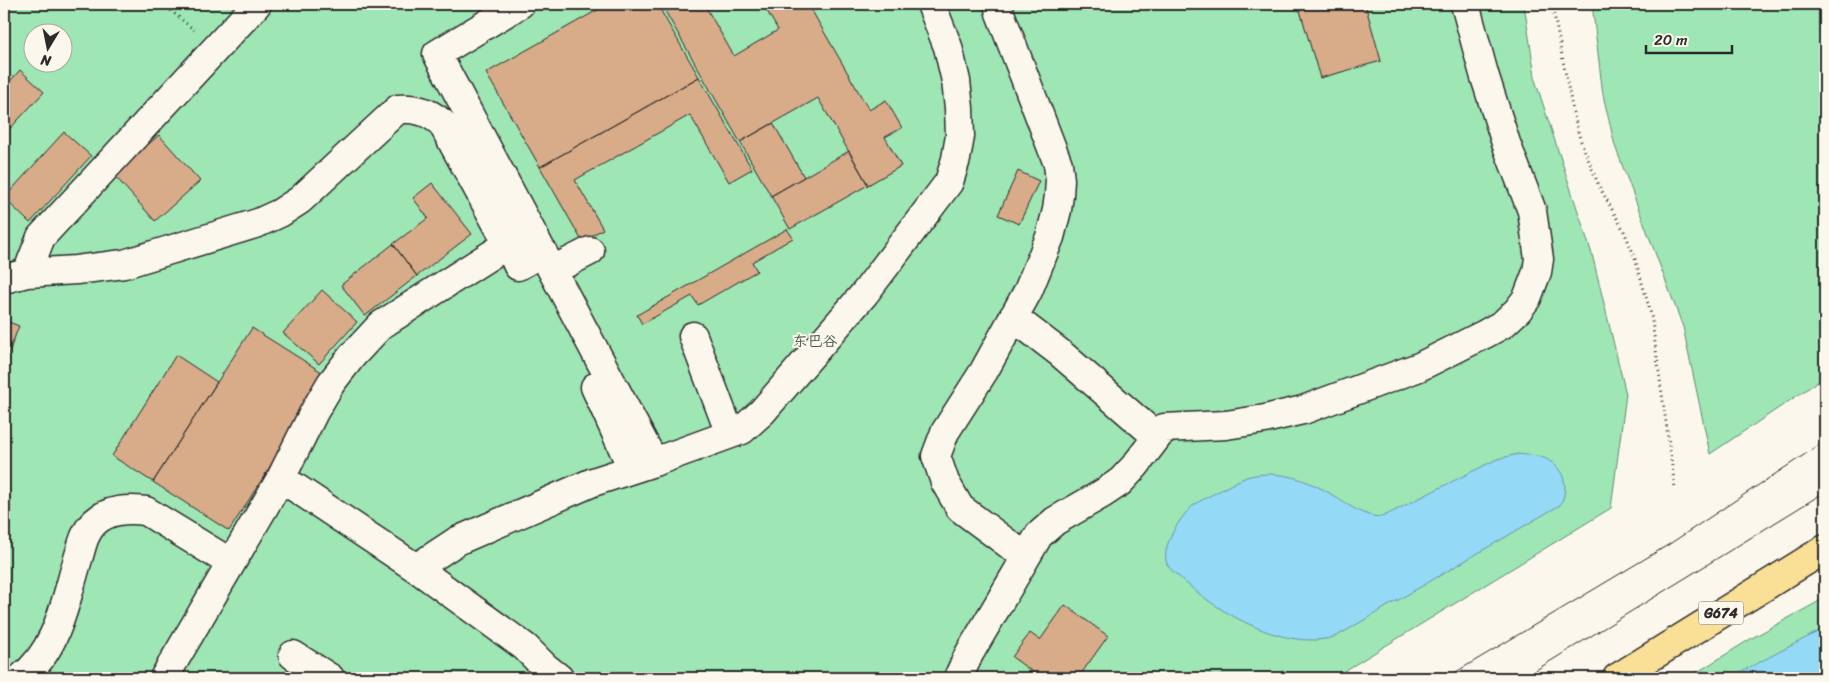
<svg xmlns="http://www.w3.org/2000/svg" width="1829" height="682" viewBox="0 0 1829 682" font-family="Sriracha,'LXGW WenKai TC',sans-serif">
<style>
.green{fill:#9ee6b4;stroke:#648870;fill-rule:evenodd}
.water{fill:#94d9f6;stroke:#6a93a5}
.building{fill:#d8ab89;stroke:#2b2b2b}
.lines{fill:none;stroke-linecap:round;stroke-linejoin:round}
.minor-casing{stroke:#2b2b2b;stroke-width:31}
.highway-casing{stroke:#2b2b2b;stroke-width:31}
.path{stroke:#2b2b2b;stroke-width:3;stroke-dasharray:1 4;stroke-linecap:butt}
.minor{stroke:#fbf7ec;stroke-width:28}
.highway{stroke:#fadf96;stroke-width:28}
.tram{stroke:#2b2b2b;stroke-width:1}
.labels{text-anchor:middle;stroke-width:4;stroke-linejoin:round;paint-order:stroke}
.shield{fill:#fbf7ec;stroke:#696865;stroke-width:1}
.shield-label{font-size:14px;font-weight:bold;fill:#2b2b2b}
.park-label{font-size:15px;fill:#485a4d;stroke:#fbf7ec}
</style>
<rect width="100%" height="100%" fill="#fbf7ec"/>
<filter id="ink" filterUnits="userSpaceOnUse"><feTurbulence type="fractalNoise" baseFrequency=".02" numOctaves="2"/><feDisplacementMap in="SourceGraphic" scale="10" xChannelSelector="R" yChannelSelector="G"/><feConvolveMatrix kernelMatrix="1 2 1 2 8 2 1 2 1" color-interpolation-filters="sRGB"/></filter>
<g filter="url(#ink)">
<path class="green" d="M4 4H1524L1536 83 1592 254 1626 394 1611 508 1333 678H4ZM32 32H62V62H32Z
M1592 4H1825V377L1710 454 1683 327 1615 146 1603 95Z
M1825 598V678H1688L1752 638Z"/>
<path class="water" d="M1518 454C1524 455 1531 455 1538 456 1561 462 1572 484 1560 505L1337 636C1288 653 1218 613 1183 580 1178 576 1170 570 1167 564 1160 547 1181 515 1194 505 1201 500 1210 496 1217 492 1229 486 1242 477 1255 475 1283 471 1308 480 1331 494 1347 504 1363 517 1382 517L1497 459Z
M1825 628V678H1729Z"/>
<path class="building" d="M608 4H657L699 77 540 167 486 73Z
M661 4H704L734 56 778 30 763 4H808L869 110 886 100 902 128 885 137 901 166 868 185 818 98 740 142Z
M1298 4H1365L1381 61 1320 78Z
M20 70 44 92 4 135V88Z
M699 77 752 169 729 182 690 115 575 180 603 229 582 241 540 167Z
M773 123 804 177 771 196 740 142Z
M64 132 91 156 30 223 4 198Z
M159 135 200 181 155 221 114 175Z
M849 151 868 185 790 229 771 196Z
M1018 171 1039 181 1019 224 998 215Z
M432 183 472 234 417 276 393 244 428 218 413 198Z
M787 229 793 238 752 262 757 271 698 305 692 296 642 324 637 315Z
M393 244 417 276 365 316 341 285Z
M322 290 357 322 319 364 283 333Z
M4 320 19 326 4 365Z
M252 328 328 376 229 531 153 482Z
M176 355 217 382 153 482 112 456Z
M1065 605 1108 636 1078 678H1041L1012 657 1030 633 1040 640Z"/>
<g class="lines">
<g class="minor-casing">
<path id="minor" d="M520 4 437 54 654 462
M998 4 1000 13 1058 164 1060 180 1059 195 1057 210 1050 237 1028 291 984 371 945 432 936 456 945 482 960 508 1026 557
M553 270 590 251
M27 273 41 237 257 4
M4 279 27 273 76 270 124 264 258 223 280 213 300 200 398 109C416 108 428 111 442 123L508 244
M1013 317 1060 353 1157 437
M693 336 730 434
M595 387 630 464
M281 478 416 568 525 647 545 667 559 678
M416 568 457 541 593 482 654 462 742 430 762 412 865 293 949 182 956 159 960 136 959 108 956 81 948 47 931 4
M293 655 330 678
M21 678C58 650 65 601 78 559 82 546 84 532 95 522 109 509 128 509 146 511L231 563
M164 678 281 478 314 412 331 383 352 356 381 325 508 244 518 266 543 252
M958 678 969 654 1039 535 1055 521 1102 494 1120 482 1135 466 1164 428 1226 425 1265 419 1303 410 1419 367 1485 334 1503 324 1518 310 1527 298 1537 272 1539 259 1532 211 1506 143 1484 74 1465 4"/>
</g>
<g class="highway-casing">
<path id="highway" d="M1617 678 1825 549"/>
</g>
<path class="path" d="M163 4 194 30
M1552 4 1573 112 1580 139 1599 186 1624 231 1634 255 1651 314 1675 488"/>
<use href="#minor" class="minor"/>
<use href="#highway" class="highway"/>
<path class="tram" d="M1446 678 1668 545 1825 441
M1523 678 1825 492"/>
</g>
</g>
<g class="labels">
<rect class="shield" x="1698.5" y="601.5" width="45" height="23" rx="4"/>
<g class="shield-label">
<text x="1721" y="618">G674</text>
</g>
<g class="park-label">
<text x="815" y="346">东巴谷</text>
</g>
</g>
<rect width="1829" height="682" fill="none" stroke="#fbf7ec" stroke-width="20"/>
<rect x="10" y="10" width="1809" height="662" fill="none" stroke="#2b2b2b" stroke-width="2" filter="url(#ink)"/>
<g transform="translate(48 48) rotate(190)"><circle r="24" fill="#fbf7ec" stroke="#a8a59f"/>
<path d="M0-4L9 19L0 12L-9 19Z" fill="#2b2b2b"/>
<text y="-8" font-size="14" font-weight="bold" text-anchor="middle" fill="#2b2b2b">N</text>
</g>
<path d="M1646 45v8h86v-8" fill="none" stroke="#2b2b2b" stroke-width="2.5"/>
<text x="1654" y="45" font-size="15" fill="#2b2b2b" stroke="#fbf7ec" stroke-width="4" paint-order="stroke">20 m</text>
</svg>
